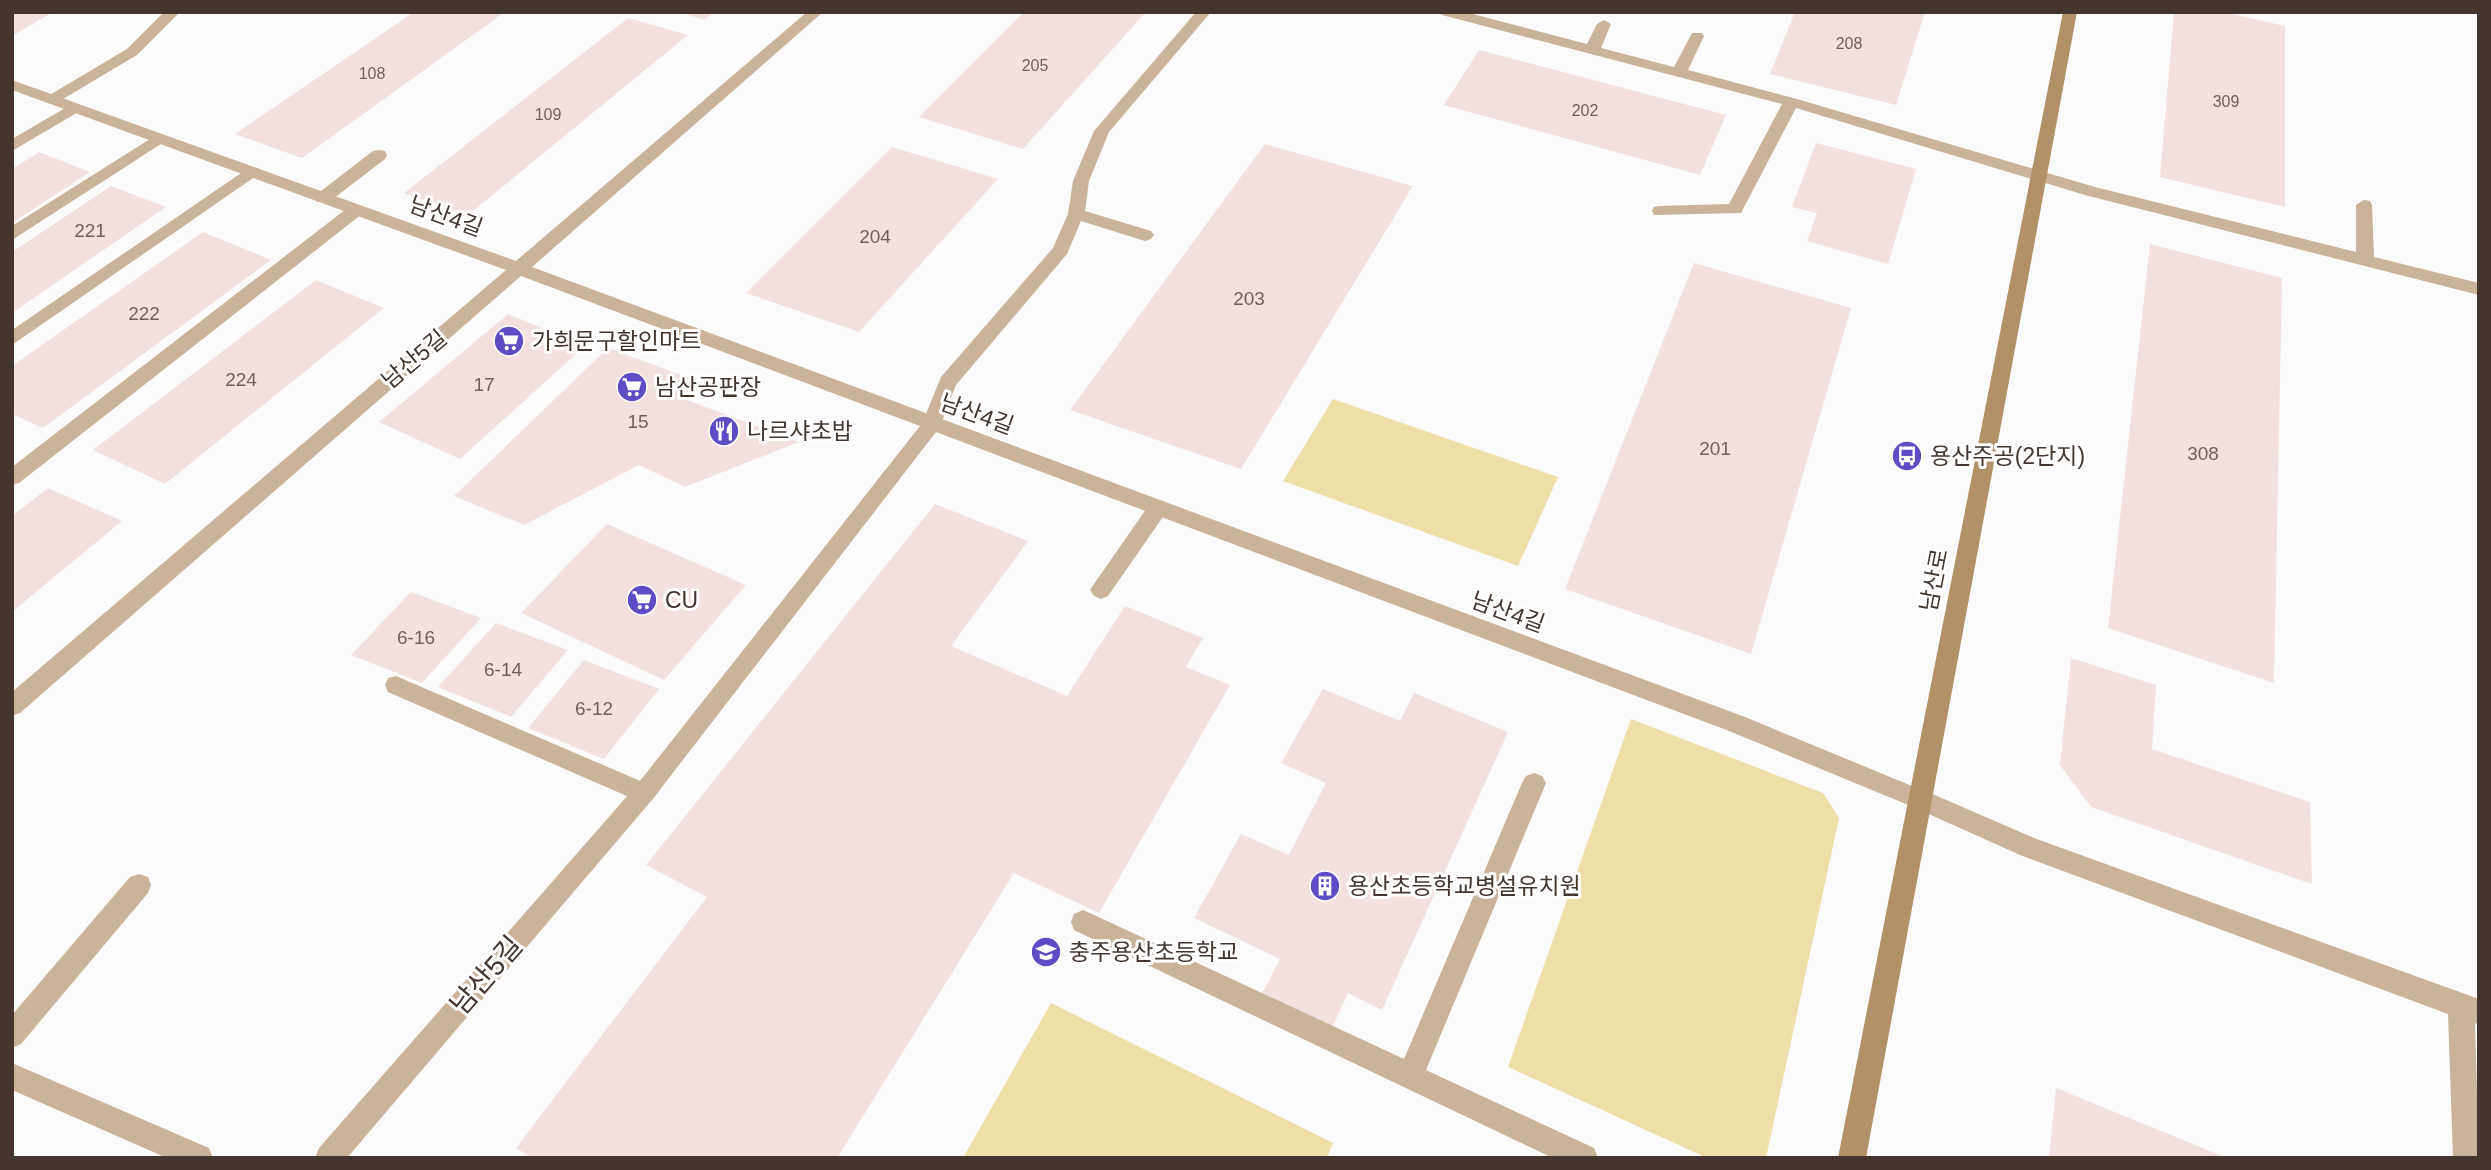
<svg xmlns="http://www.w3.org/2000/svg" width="2491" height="1170" viewBox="0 0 2491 1170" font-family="Arial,'Noto Sans KR',sans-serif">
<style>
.green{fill:#eedea8}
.building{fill:#f3e1e0}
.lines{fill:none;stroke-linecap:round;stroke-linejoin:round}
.lane{fill:#cbb399;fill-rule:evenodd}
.street{fill:#cbb399;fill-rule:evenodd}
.secondary{fill:#b29068;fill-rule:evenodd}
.labels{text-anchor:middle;stroke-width:6;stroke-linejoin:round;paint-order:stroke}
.far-number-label{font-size:16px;fill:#70605b}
.number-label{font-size:19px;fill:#70605b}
.street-label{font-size:23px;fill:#44352f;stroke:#fff}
.poi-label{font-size:23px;fill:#44352f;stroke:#fff;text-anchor:start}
.near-street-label{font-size:28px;fill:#44352f;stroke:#fff}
</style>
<rect width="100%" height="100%" fill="#fbfbfb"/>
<path class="green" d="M1333 399 1558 477 1518 566 1283 481Z
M1631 719 1823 793 1839 818 1766 1158H1707L1508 1067Z
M1051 1003 1333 1143 1327 1158H963Z"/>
<path class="building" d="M12 12H53L12 36Z
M414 12H505L302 158 235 134Z
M680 12H714L704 20Z
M1024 12H1146L1023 149 919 117Z
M1795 12H1925L1896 105 1770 74Z
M2174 12H2223L2285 26V207L2160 177Z
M628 18 688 35 468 215 404 193Z
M1479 50 1726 115 1700 175 1444 105Z
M1816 143 1916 169 1888 264 1807 241 1817 213 1792 207Z
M1265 144 1413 186 1241 469 1070 410Z
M892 147 998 179 859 332 746 293Z
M39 152 90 172 12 223V169Z
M111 186 166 207 12 313V252Z
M203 232 271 260 43 428 12 414V366Z
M2150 244 2282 278 2274 683 2108 628Z
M1694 263 1851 308 1751 654 1565 589Z
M316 280 384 308 165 484 93 450Z
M508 314 585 346 460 459 379 422Z
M608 348 703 383 687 400 799 442 685 487 639 465 524 525 454 496Z
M48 488 122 521 12 612V516Z
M935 504 1028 541 951 646 1067 696 1125 606 1203 638 1186 667 1230 685 1099 913 1014 873 837 1158H532L516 1148 707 897 646 865Z
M607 524 746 585 664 680 521 613Z
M411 592 481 618 422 683 351 655Z
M496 623 568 650 511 717 438 687Z
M2071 658 2156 685 2152 749 2310 802 2312 884 2091 807 2060 765Z
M584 660 659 689 604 759 528 728Z
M1323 689 1400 721 1414 693 1508 732 1382 1010 1348 993 1330 1032 1260 997 1280 959 1194 918 1241 834 1289 855 1326 783 1281 763Z
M2056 1088 2227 1158H2049Z"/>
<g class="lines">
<path class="lane" d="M164 12H180L137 55 58 102H48L45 99 48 96 127 49Z
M1196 12H1211L1109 132 1089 181 1085 211 1151 231 1154 235 1151 239 1145 241 1081 221 1067 254 956 385 939 429H925L922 424 941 377 1053 248 1068 214 1073 181 1094 131Z
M1440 12H1465L1587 44 1597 24 1604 20 1611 24 1601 48 1674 67 1692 33H1702L1704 36 1688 70 1797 99 2095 187 2356 252V205L2364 200 2370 201 2372 205 2374 257 2479 283V295L2085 195 1796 108 1741 213 1654 215 1652 211 1654 207 1660 206 1729 204 1782 104 1442 15Z
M74 103 82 108 80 111 12 151V139Z
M158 134 166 139 164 142 12 240V226Z
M379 150 385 151 387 155 385 159 329 202H317L315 198 317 194 373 151Z
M250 167 256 168 258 172 256 176 12 345V330Z
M356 205 362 206 364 210 362 214 19 483 12 485V467L350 206Z
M1158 500 1165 502 1168 508 1165 514 1108 596 1101 599 1094 596 1090 590 1094 584 1151 502Z
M396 676 652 786 656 793 652 800 644 803 636 800 388 692 385 685 388 678Z
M1534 773 1542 776 1546 783 1426 1070 1594 1148 1598 1158H1553L1074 930 1071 922 1074 914 1083 910 1092 914 1404 1059 1522 783 1526 776Z
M1921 789 2034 838 2479 999V1025L2475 1023 2479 1158H2453L2448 1014 2020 855 1913 807 1909 800 1913 793Z
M139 874 148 877 151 885 148 893 21 1044 12 1048V1015L130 877Z"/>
<path class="street" d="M807 12H823L532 267 1745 717 1929 793 1933 800 1929 807 1921 811 1913 807 1729 731 936 432 652 800 347 1158H315L319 1148 636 786 920 426 521 276 20 713 12 716V692L506 270 12 90V80L516 261Z
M12 1063 209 1148 213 1158H167L12 1090Z"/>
<path class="secondary" d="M2063 12H2077L1866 1158H1838Z"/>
</g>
<defs>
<g id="supermarket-disc" transform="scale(1.575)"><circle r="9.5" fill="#5e4cc4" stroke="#fff"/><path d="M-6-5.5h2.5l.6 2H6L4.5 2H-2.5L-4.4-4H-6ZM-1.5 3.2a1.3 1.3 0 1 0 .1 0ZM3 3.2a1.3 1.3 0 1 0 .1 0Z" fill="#fff"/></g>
<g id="restaurant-disc" transform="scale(1.575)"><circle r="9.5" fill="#5e4cc4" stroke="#fff"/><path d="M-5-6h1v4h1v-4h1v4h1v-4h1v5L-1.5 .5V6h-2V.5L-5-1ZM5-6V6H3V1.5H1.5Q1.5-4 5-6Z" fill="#fff"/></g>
<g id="bus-disc" transform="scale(1.575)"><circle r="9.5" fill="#5e4cc4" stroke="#fff"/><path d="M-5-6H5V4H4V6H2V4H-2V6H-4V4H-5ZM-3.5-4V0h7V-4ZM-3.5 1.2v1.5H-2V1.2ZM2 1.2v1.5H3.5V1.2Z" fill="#fff"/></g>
<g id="building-disc" transform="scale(1.575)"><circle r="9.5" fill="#5e4cc4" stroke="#fff"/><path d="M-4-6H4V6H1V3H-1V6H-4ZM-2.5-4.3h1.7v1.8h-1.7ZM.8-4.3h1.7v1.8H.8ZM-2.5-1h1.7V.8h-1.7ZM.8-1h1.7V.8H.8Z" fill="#fff"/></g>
<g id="school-disc" transform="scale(1.575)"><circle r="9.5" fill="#5e4cc4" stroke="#fff"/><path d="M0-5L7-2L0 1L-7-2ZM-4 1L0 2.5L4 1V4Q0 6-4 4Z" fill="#fff"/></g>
</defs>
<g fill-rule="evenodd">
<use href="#supermarket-disc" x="509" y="341"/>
<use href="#supermarket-disc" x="632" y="387"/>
<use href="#restaurant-disc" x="724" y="431"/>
<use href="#bus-disc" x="1907" y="456"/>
<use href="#supermarket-disc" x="642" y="600"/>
<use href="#building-disc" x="1325" y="886"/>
<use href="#school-disc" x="1046" y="952"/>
</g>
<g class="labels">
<g class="far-number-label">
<text x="1849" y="49">208</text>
<text x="1035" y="71">205</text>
<text x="372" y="79">108</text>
<text x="2226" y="107">309</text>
<text x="1585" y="116">202</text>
<text x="548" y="120">109</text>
</g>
<g class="number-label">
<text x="90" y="237">221</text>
<text x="875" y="243">204</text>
<text x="1249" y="305">203</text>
<text x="144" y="320">222</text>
<text x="241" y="386">224</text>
<text x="484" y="391">17</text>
<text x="638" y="428">15</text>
<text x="1715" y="455">201</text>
<text x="2203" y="460">308</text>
<text x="416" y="644">6-16</text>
<text x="503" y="676">6-14</text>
<text x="594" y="715">6-12</text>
</g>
<g class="street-label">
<text transform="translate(446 216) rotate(20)" y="8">남산4길</text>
<text transform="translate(414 359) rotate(-40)" y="8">남산5길</text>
<text transform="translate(977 414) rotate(20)" y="8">남산4길</text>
<text transform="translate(1934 580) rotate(-79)" y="8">남산로</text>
<text transform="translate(1508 612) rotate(20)" y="8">남산4길</text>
</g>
<g class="poi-label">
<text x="532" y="349">가희문구할인마트</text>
<text x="655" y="395">남산공판장</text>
<text x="747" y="439">나르샤초밥</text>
<text x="1930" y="464">용산주공(2단지)</text>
<text x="665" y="608">CU</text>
<text x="1348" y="894">용산초등학교병설유치원</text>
<text x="1069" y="960">충주용산초등학교</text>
</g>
<g class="near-street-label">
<text transform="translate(486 975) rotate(-49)" y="10">남산5길</text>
</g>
</g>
<rect width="2491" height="1170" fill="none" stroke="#44352f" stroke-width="28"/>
</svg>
